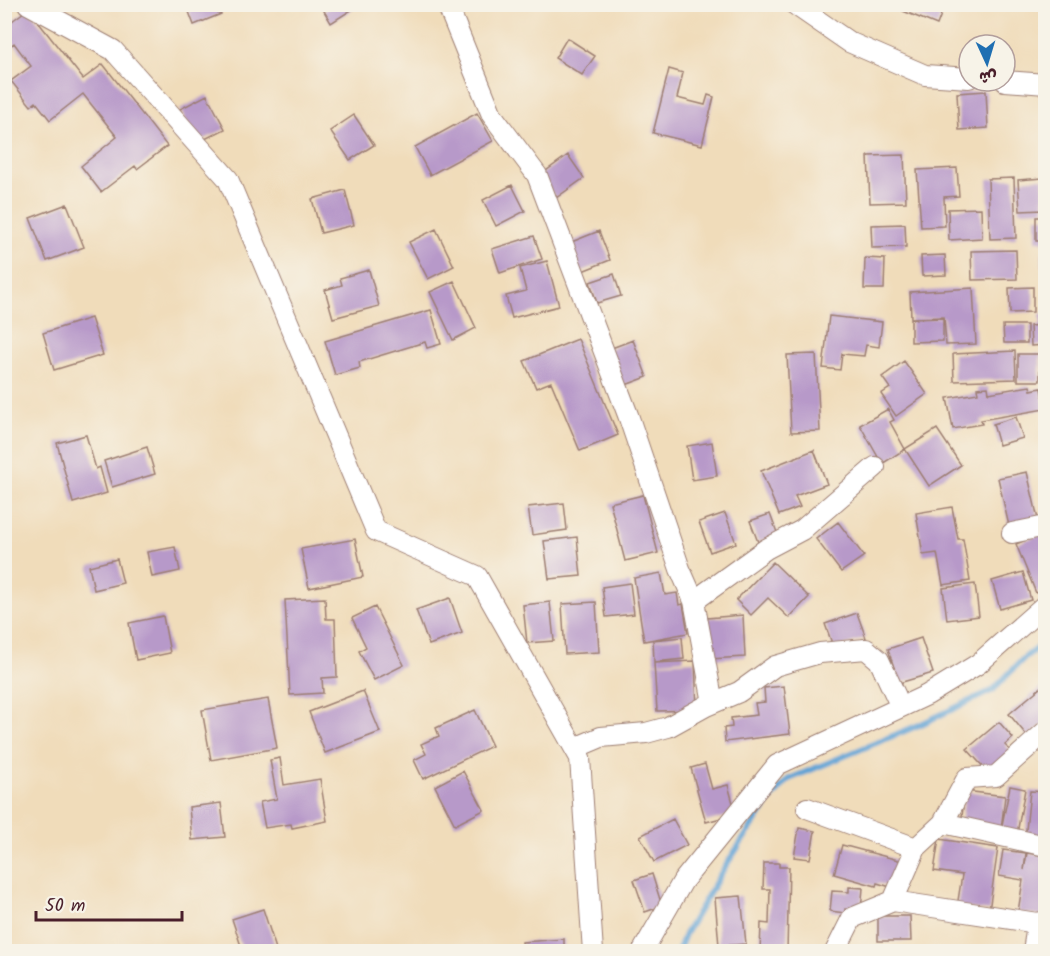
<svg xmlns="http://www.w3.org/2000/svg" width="1050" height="956" viewBox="0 0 1050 956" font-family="Kalam,'Playpen Sans Arabic',sans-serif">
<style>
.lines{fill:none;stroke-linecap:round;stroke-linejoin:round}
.stream{stroke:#61a3d5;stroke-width:6}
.building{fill:#b799c9}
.minor-casing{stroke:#9d7e72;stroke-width:22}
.minor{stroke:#fff;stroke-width:20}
</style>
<rect width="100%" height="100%" fill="#f7f3e8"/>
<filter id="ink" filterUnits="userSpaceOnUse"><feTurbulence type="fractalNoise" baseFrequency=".0167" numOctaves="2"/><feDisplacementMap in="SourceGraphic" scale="12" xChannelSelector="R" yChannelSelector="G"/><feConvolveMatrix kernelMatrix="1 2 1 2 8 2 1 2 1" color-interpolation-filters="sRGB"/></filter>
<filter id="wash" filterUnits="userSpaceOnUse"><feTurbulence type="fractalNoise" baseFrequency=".008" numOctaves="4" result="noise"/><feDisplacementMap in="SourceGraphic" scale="24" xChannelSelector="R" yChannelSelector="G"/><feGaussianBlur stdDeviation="1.35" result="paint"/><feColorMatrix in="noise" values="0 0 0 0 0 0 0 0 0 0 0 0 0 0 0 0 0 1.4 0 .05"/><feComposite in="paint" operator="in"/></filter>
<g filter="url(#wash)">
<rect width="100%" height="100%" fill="#f0dcba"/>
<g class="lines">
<path class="stream" d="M678 952 685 934 726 865 769 801 789 779 919 725 993 690 1024 658 1046 641"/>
</g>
<g id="blocks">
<path class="building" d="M186 4H217L221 14 194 25Z
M334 4H354L356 7 331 23 324 11Z
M906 4H945L937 25 903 11Z
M28 9 83 79 103 64 167 146 137 169 135 166 101 192 81 166 117 137 83 94 50 120 36 102 31 106 11 81 31 66 14 43 4 51V27Z
M567 38 595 56 582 75 555 58Z
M669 69 683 73 677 98 705 105 708 95 714 97 702 145 653 133Z
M986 91 988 128 959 130 957 93Z
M207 95 225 129 197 143 180 109Z
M477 113 493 141 430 175 415 147Z
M354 115 374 145 350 160 330 131Z
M568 155 584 178 556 198 539 176Z
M904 155 906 202 870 203 868 156Z
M957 168 959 196 944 197 945 226 921 227 917 170Z
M1014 178 1016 238 990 239 988 179Z
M1043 178 1044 210 1020 211 1018 180Z
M512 185 525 211 496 226 483 200Z
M345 190 354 225 321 233 312 199Z
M67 204 84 247 47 261 30 218Z
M981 208 982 238 949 240 948 209Z
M1036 217H1046V241H1036Z
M905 224 906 247 872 248 871 225Z
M436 229 454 266 428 279 409 242Z
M599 231 610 260 580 272 569 243Z
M534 236 542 259 500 273 492 249Z
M1016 250 1017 279 972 280 971 251Z
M1046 252V283H1043L1042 253Z
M945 255 946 275 922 276 921 256Z
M865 258 885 259 884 289H864Z
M547 261 559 306 512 318 506 296 526 291 520 268Z
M369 270 379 306 333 318 325 290 342 285 340 278Z
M614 274 621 296 597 303 590 282Z
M454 281 476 328 453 340 430 292Z
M1033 287V312L1010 313 1009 288Z
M973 288 976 344 946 345 944 317 911 318 910 292Z
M431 310 441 344 427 348 425 342 359 362 360 368 335 375 325 341Z
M1046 313V345L1031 346 1030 326 1041 325 1040 314Z
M829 316 882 322 879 347 866 345 864 356 842 354 840 370 823 368Z
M91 318 103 355 54 370 43 333Z
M943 318V341L911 342V319Z
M1003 325H1027V343H1004Z
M578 339 618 435 580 451 551 382 536 388 524 361Z
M633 340 647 377 623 386 609 349Z
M1015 351 1016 379 954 381 953 354Z
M816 354 820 431 791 432 787 355Z
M1018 354H1040V381H1018Z
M1042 355H1046V379H1044Z
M904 361 927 394 896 416 881 394 890 388 882 377Z
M1030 386 1031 390 1041 388 1045 409 981 420 982 424 953 429 947 398 978 393 977 388 988 387 989 393Z
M888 409 894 420 890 422 905 449 937 429 961 465 929 486 905 449 882 464 860 425Z
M1016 417 1023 438 999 445 993 424Z
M86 435 96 469 100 467 107 493 73 503 57 443Z
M712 442 717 476 692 480 687 446Z
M147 447 155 474 112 487 104 461Z
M814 450 827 484 795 496 800 507 779 515 761 471Z
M1027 472 1038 519 1009 526 998 478Z
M643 495 658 553 625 561 610 503Z
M564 503 567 530 532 535 528 507Z
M952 507 958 539H963L970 581 943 585 937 553 923 555 916 513Z
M725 513 736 543 710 552 699 522Z
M770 514 778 535 758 542 750 521Z
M838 522 864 556 841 572 816 539Z
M1046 532V589L1036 593 1016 544Z
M577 537 581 576 549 579 544 541Z
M355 539 363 577 309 588 301 549Z
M175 547 180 571 152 577 147 552Z
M117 559 123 583 94 590 89 566Z
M773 562 809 597 789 618 768 598 751 615 736 600Z
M1023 572 1031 600 1000 609 992 581Z
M661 573 665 595 677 593 679 605 683 604 688 633 644 641 634 578Z
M630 583 634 614 606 617 602 587Z
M975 584 979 616 947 620 943 588Z
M325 598 326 619H335L337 677 322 678 323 693 290 695 285 600Z
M450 598 462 633 429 645 416 610Z
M550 602 554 641 527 643 523 605Z
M596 602 599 652 565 654 562 604Z
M375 607 404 665 374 680 359 651 366 647 352 618Z
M857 613 866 638 834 649 825 624Z
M743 615 745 657 709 659 707 618Z
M163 616 170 653 136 660 129 623Z
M682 637 684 659 654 662 653 640Z
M921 638 933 673 899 683 888 649Z
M695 661 697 710 657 711 654 663Z
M1046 683V722L1028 737 1009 714Z
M784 686 790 734 725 742 724 728 732 727 731 718 757 715 755 703 765 702 764 688Z
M363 691 380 732 325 753 309 712Z
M268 699 277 748 211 760 202 710Z
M475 710 492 746 423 779 414 760 426 754 421 744 439 736 436 728Z
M999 722 1013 738 1005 745 1012 752 988 772 967 749Z
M280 758 284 785 320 779 327 821 292 828 291 824 265 828 260 802 277 799 270 760Z
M705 764 712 789 728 785 736 814 706 822 691 768Z
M463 771 484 810 455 825 435 786Z
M1010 786 1025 789 1017 834 1001 830Z
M965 791 1005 796 1001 829 961 825Z
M1030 791 1046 792V842L1025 840Z
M221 803 225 837 192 840 189 807Z
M673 819 687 845 654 862 640 836Z
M799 828 815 831 810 859 794 857Z
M939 839 998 848 989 911 957 907 962 875 934 871Z
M842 845 902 861 894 888 877 883 876 886 834 874Z
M1003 850 1026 853 1024 870 1027 853 1046 856 1045 916 1018 912 1023 880 999 876Z
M764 863H779V867H789L787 952H760L761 923 769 924 770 889H763Z
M652 874 662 906 645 912 634 880Z
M849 887 863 888 861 910 845 909V913L830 911 832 891 849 892Z
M741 896 746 944 719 946 715 898Z
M263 909 277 952H243L232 919Z
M878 916H910L911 941H878Z
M564 939V952H523L522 942Z"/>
</g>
</g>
<g filter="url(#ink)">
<use href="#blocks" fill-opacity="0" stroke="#9d7e72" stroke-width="1.5"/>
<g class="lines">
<g class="minor-casing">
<path id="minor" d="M28 4 113 50 228 179 376 531 477 576 580 758 593 952
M447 4 492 115 537 175 628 415 680 569 694 601 713 703
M794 4 849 42 925 75 969 78
M1005 81 1046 84
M1012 533 1046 526
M694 601 766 549 802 530 875 467
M575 748 601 737 646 733 668 727 706 706 739 692 775 666 820 653 866 649 879 660 901 707
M807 808 916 848
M943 823 1046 846
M893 901 1037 923 1046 921
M642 952 683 881 777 765 927 695 978 664 1046 604
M835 952 852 918 893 901 916 848 943 823 967 778 996 776 1046 731
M1033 952 1037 923"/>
</g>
<use href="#minor" class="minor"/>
</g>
</g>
<rect width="1050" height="956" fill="none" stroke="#f7f3e8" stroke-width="24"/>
<g transform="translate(987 63) rotate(176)"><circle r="28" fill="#f7f3e8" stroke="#b29e9c" stroke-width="1.5"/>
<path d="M0-4.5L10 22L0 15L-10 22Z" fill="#1f6fb2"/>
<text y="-9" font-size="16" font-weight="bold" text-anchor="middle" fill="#4a1f2b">ش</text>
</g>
<path d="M36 911v9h146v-9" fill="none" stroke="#4a1f2b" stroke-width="3"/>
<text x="45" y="911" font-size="18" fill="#4a1f2b" stroke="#f7f3e8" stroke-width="4.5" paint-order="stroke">50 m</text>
</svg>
